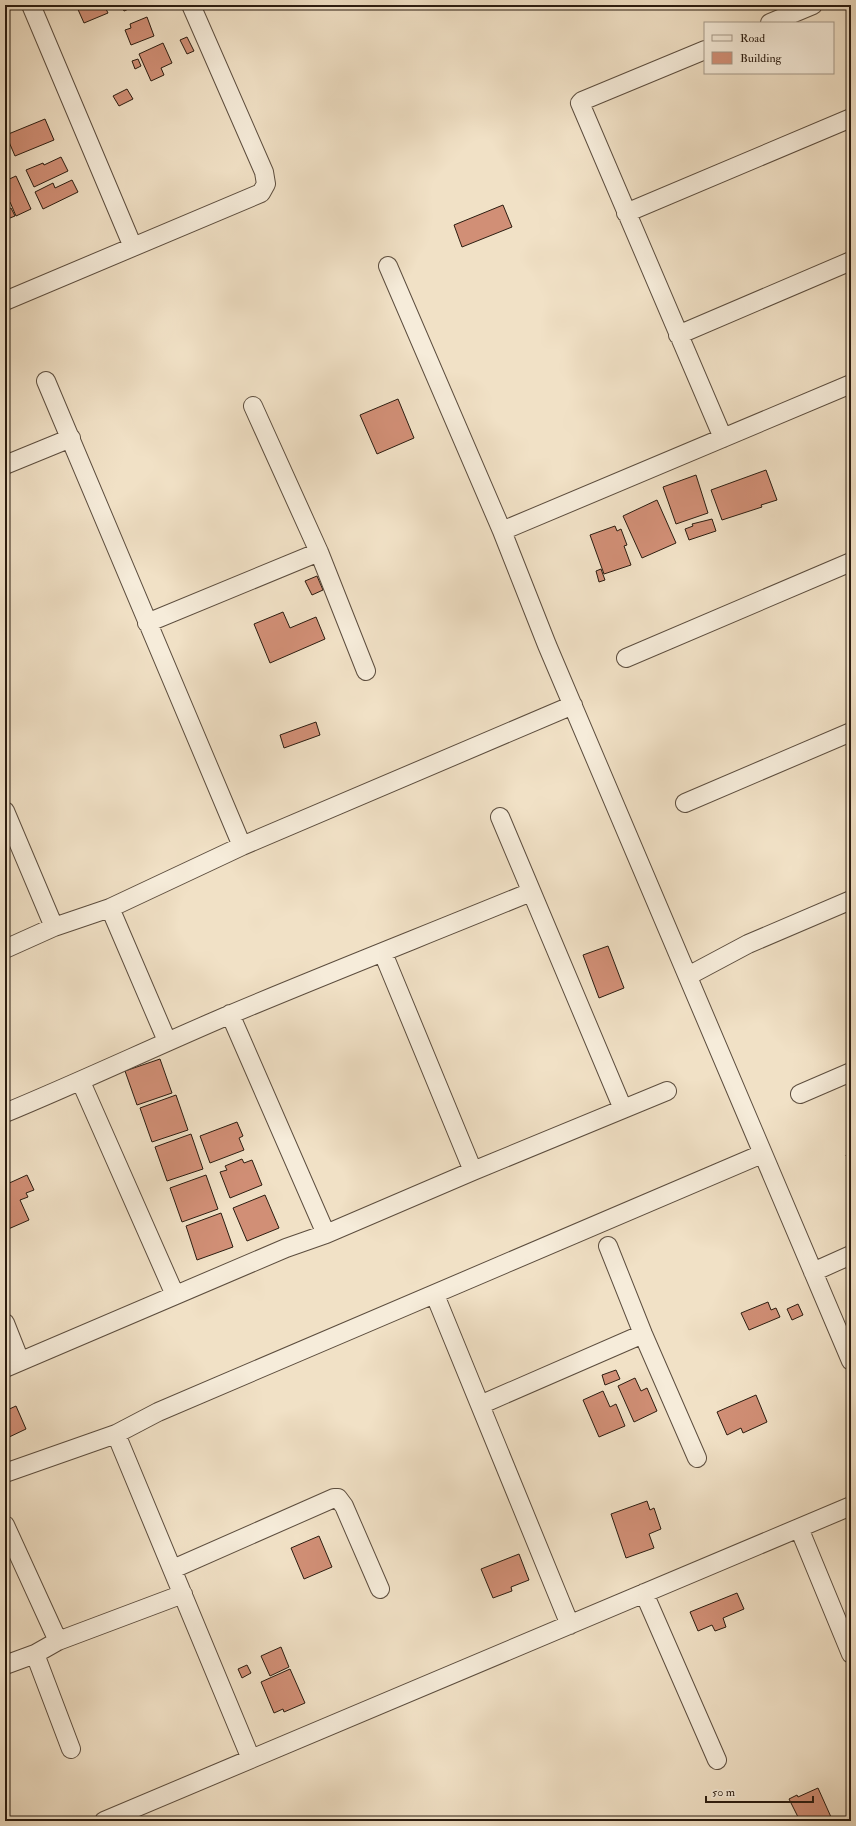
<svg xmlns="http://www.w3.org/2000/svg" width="856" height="1826" viewBox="0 0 856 1826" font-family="'IM FELL Double Pica',serif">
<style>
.building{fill:#d18f76;stroke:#2b1c10}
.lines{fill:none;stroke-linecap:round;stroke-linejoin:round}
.minor-casing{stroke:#5c4d3e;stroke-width:20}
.minor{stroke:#f6ecda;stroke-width:18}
</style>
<rect width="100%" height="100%" fill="#f1e1c6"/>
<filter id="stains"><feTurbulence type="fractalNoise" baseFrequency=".005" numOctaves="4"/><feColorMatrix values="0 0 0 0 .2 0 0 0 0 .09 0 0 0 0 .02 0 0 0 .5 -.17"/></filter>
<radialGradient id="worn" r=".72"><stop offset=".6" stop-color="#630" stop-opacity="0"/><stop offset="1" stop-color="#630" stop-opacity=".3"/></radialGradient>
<path class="building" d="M76 5H104L108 13 84 23Z
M121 5H138L124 11Z
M147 17 154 36 131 45 125 30 131 28 130 24Z
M187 37 194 51 187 54 180 40Z
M163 43 172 63 161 68 164 75 151 81 139 54Z
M138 59 141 66 135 69 132 61Z
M127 89 133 99 119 106 113 96Z
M45 119 54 140 15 156 6 135Z
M61 157 68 171 34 187 26 170 43 163 44 165Z
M16 176 31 209 16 216 10 202 5 204V181Z
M72 180 78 192 43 209 35 192 53 183 55 188Z
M503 205 512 227 462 247 454 225Z
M11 208 15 216 5 220V211Z
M398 399 414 438 377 454 360 415Z
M766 470 777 500 761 505 762 507 722 520 711 490Z
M696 475 708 513 676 524 663 487Z
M657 500 676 543 642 558 623 516Z
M712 519 716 531 689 540 685 529 693 526 692 524Z
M615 526 617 531 621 529 627 545 624 546 631 565 604 574 590 535Z
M601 569 605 580 599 582 596 571Z
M317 576 323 590 312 595 305 581Z
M283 612 290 628 316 617 325 639 270 663 254 624Z
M316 722 320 735 284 748 280 735Z
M608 946 624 988 599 998 583 955Z
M160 1059 172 1093 137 1105 125 1071Z
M176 1095 188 1130 152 1142 140 1108Z
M237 1122 243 1136 239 1138 244 1150 210 1163 200 1136Z
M191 1134 203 1169 167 1181 155 1147Z
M851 1153V1168L846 1155Z
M242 1159 244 1163 252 1160 262 1185 230 1198 220 1172 227 1170 225 1166Z
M27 1175 34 1190 26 1193 28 1197 20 1200 29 1220 6 1230 5 1185Z
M206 1175 218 1209 182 1222 170 1188Z
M265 1195 279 1228 247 1241 233 1208Z
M221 1213 233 1247 197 1260 186 1226Z
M768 1302 771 1310 776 1308 780 1317 749 1330 741 1313Z
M798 1304 803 1315 792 1320 787 1309Z
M616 1370 620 1379 605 1385 602 1375Z
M635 1378 641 1391 647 1388 657 1411 634 1422 618 1386Z
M603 1391 610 1407 616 1404 625 1426 599 1437 583 1400Z
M756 1395 767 1422 743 1433 741 1428 727 1435 717 1412Z
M16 1406 26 1429 5 1439V1411Z
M647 1501 650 1510 654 1508 661 1529 649 1534 654 1548 626 1558 611 1514Z
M319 1536 332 1567 304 1579 291 1548Z
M519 1554 529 1580 511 1587 512 1591 493 1598 481 1569Z
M737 1593 744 1609 723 1618 726 1627 715 1631 712 1625 698 1631 690 1612Z
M281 1647 289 1667 270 1676 261 1656Z
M247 1665 251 1673 242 1678 238 1669Z
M290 1669 305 1703 284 1712 283 1709 274 1713 261 1682Z
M818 1788 831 1817 822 1821H800L789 1799 797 1795 798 1797Z"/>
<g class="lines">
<g class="minor-casing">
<path id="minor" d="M31 5 133 247
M770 23 813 5
M705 50 582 101 580 103 723 438
M626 213 851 118
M388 266 502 531 547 645 851 1361
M5 301 261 193 266 184 264 172 191 5
M678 335 851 261
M46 381 242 846
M253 406 319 552 366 671
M5 465 71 438
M502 531 851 384
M147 623 319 552
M626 658 851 562
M685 803 851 732
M5 811 54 927
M500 817 623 1109
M110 908 167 1041
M5 949 54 927 110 908 242 846 573 705
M383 953 473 1171
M688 976 748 944 851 900
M230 1014 326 1234
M81 1082 175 1295
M800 1094 851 1072
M5 1113C80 1082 154 1047 229 1015 329 973 431 933 531 892
M608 1246 643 1334 697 1458
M813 1272 851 1255
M435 1295 570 1625
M5 1323 20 1361
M5 1368 286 1248 326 1234 473 1171 667 1091
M480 1405 643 1334
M116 1434 251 1759
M5 1473 116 1434 158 1412 762 1154
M5 1525 58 1641
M799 1528 851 1654
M173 1569 334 1498H338L344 1506 380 1589
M644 1593 717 1760
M35 1654 71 1749
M5 1665 35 1654 58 1641 183 1594
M104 1821 851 1506"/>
</g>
<use href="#minor" class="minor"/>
</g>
<rect width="856" height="1826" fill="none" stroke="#f1e1c6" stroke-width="20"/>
<rect x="6" y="6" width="844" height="1814" fill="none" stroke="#2b1c10" stroke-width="2"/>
<rect x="10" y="10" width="836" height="1806" fill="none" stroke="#2b1c10"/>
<rect x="704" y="22" width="130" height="52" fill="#f6ecda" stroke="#a59989"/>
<rect x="712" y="35" width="20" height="6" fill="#f6ecda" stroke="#a59989"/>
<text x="740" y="42" font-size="12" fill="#2b1c10">Road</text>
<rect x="712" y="52" width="20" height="12" fill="#d18f76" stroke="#a59989"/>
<text x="740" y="62" font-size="12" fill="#2b1c10">Building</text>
<path d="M706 1796v6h107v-6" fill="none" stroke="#2b1c10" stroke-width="2"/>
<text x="712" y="1796" font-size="12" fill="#2b1c10" stroke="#f6ecda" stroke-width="3" paint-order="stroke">50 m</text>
<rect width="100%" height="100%" filter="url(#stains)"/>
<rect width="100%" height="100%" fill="url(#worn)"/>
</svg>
